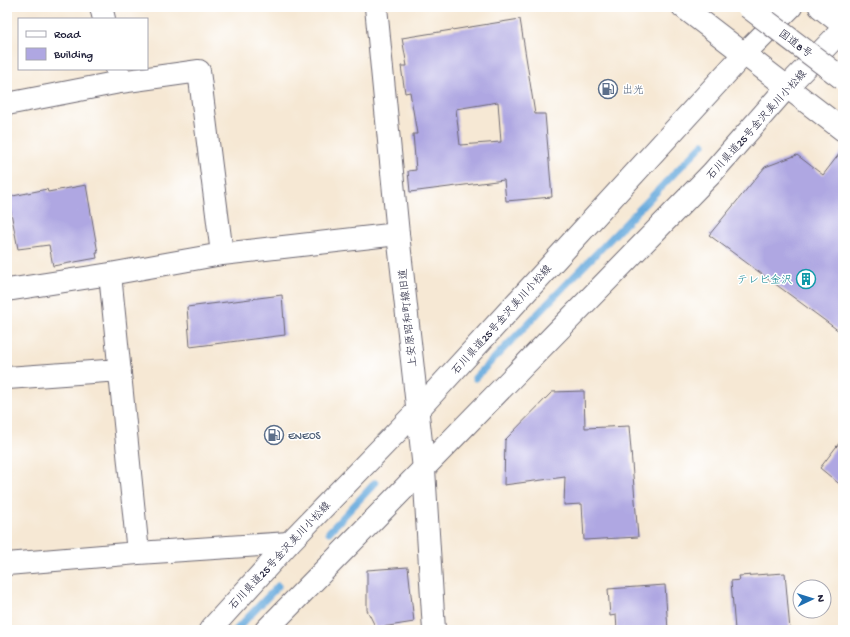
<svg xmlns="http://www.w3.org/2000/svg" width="850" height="637" viewBox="0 0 850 637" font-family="'Gochi Hand','Klee One',sans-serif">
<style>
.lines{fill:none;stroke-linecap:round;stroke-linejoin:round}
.stream{stroke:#69abdd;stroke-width:7}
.building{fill:#afa7e2;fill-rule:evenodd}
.minor-casing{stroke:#6c6771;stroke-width:24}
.tertiary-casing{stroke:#6c6771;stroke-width:24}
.primary-casing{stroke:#6c6771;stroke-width:24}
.trunk-casing{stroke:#6c6771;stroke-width:24}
.motorway-casing{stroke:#6c6771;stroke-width:24}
.minor{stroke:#fff;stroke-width:22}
.tertiary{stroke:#fff;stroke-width:22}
.primary{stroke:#fff;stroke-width:22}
.trunk{stroke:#fff;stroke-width:22}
.motorway{stroke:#fff;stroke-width:22}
.trunk-bridge-casing{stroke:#6c6771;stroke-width:24;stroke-linecap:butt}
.trunk-bridge{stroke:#fff;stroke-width:22}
.labels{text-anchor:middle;stroke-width:3;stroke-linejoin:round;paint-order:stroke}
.street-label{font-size:11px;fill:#22223b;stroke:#fff}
.service-label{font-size:11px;fill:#4e5e75;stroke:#fff;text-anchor:start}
.culture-label{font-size:11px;fill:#0d838f;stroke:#fff;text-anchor:end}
</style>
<rect width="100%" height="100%" fill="#fff"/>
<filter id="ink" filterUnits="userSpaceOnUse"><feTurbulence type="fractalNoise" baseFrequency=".025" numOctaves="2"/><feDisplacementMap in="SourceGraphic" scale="8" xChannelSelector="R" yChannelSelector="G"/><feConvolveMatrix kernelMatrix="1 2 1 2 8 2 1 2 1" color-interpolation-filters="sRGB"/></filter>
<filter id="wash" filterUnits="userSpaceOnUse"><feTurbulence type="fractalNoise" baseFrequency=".012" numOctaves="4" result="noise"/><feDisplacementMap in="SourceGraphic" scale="16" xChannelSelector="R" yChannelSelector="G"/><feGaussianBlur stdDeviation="0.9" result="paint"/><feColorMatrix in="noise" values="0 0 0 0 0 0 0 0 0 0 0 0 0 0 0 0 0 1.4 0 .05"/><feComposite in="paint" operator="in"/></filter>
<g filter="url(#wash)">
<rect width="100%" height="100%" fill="#f6e8d4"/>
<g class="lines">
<path class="stream" d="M475 378 703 144
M329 532 375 483
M236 630 278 586"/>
</g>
<g id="blocks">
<path class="building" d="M520 19 535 114H545L552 197 506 201 504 180 410 192 408 171 416 170 413 134H417L410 92 405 93 401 66H407L402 38ZM498 102 501 142 460 145 456 109Z
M843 149V334L709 235 765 167 797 155 823 175Z
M86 185 98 253H96L97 258 53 266 49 245 18 249 8 197 47 189 48 192Z
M282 295 285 335 190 347 187 307Z
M584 391 585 428 629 426 638 537 584 540 582 504 564 505 565 477 504 485 505 440 552 392Z
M843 438V487L820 468Z
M408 567 414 622 376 628 367 610V570Z
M785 573 790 630H735L731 581 740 580 739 576Z
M665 585 668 630H617L616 615 610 616 608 589Z"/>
</g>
</g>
<g filter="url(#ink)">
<use href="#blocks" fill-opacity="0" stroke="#6c6771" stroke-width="1"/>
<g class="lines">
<g class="minor-casing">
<path id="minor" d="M101 7 104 19
M117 69 120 82 199 71 222 254 110 274 138 553
M7 104 120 82
M222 254 398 234
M7 290 110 274
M7 378 120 370
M7 564 138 553 289 543"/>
</g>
<g class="tertiary-casing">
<path id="tertiary" d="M376 7 398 234 424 469 434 630"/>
</g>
<g class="primary-casing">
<path id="primary" d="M210 630 289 543 418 410 744 54 791 7
M266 630 712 173 787 87 843 29"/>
</g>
<g class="trunk-casing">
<path id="trunk" d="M683 7 843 130"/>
</g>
<g class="motorway-casing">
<path id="motorway" d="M820 7 843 25"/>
</g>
<use href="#minor" class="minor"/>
<use href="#tertiary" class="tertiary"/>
<use href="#primary" class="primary"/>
<use href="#trunk" class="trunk"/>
<use href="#motorway" class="motorway"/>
<g class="trunk-bridge-casing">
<path id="trunk-bridge" d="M748 7 843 79"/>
</g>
<use href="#trunk-bridge" class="trunk-bridge"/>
</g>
</g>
<defs>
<g id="fuel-ring" transform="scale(1)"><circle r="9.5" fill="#fff" stroke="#5c6f8a" stroke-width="1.5"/><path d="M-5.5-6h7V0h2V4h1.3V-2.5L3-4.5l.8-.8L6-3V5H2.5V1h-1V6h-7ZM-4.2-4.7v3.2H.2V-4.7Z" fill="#5c6f8a"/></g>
<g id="building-ring" transform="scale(1)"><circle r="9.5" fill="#fff" stroke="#0f9aa8" stroke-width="1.5"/><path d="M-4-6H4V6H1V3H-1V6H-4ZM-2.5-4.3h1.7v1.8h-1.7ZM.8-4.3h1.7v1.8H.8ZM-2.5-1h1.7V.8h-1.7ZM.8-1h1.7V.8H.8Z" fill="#0f9aa8"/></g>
</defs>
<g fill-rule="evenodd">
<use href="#fuel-ring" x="608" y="89"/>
<use href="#building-ring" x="806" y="279"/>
<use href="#fuel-ring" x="274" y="435"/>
</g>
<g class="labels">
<g class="street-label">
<text transform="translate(796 43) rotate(37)" y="4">国道8号</text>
<text transform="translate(756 124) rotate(-48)" y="4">石川県道25号金沢美川小松線</text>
<text transform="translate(407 318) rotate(-96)" y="4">上安原昭和町線旧道</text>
<text transform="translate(501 319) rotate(-48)" y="4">石川県道25号金沢美川小松線</text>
<text transform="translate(279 555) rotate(-47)" y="4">石川県道25号金沢美川小松線</text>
</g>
<g class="service-label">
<text x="622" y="93">出光</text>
<text x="288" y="439">ENEOS</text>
</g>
<g class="culture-label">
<text x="792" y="283">テレビ金沢</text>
</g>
</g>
<rect width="850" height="637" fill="none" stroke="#fff" stroke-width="24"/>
<rect x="18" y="18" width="130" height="52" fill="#ffffff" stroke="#a7a7b1"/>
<rect x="26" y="31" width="20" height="6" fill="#ffffff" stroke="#a7a7b1"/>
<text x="54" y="38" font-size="12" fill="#22223b">Road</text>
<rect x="26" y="48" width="20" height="12" fill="#afa7e2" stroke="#a7a7b1"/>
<text x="54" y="58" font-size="12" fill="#22223b">Building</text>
<g transform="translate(812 599) rotate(86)"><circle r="19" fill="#ffffff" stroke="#a7a7b1"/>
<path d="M0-3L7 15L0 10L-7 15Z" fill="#1f6fb2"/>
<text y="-6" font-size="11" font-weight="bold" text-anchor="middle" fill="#22223b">N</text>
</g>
</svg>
